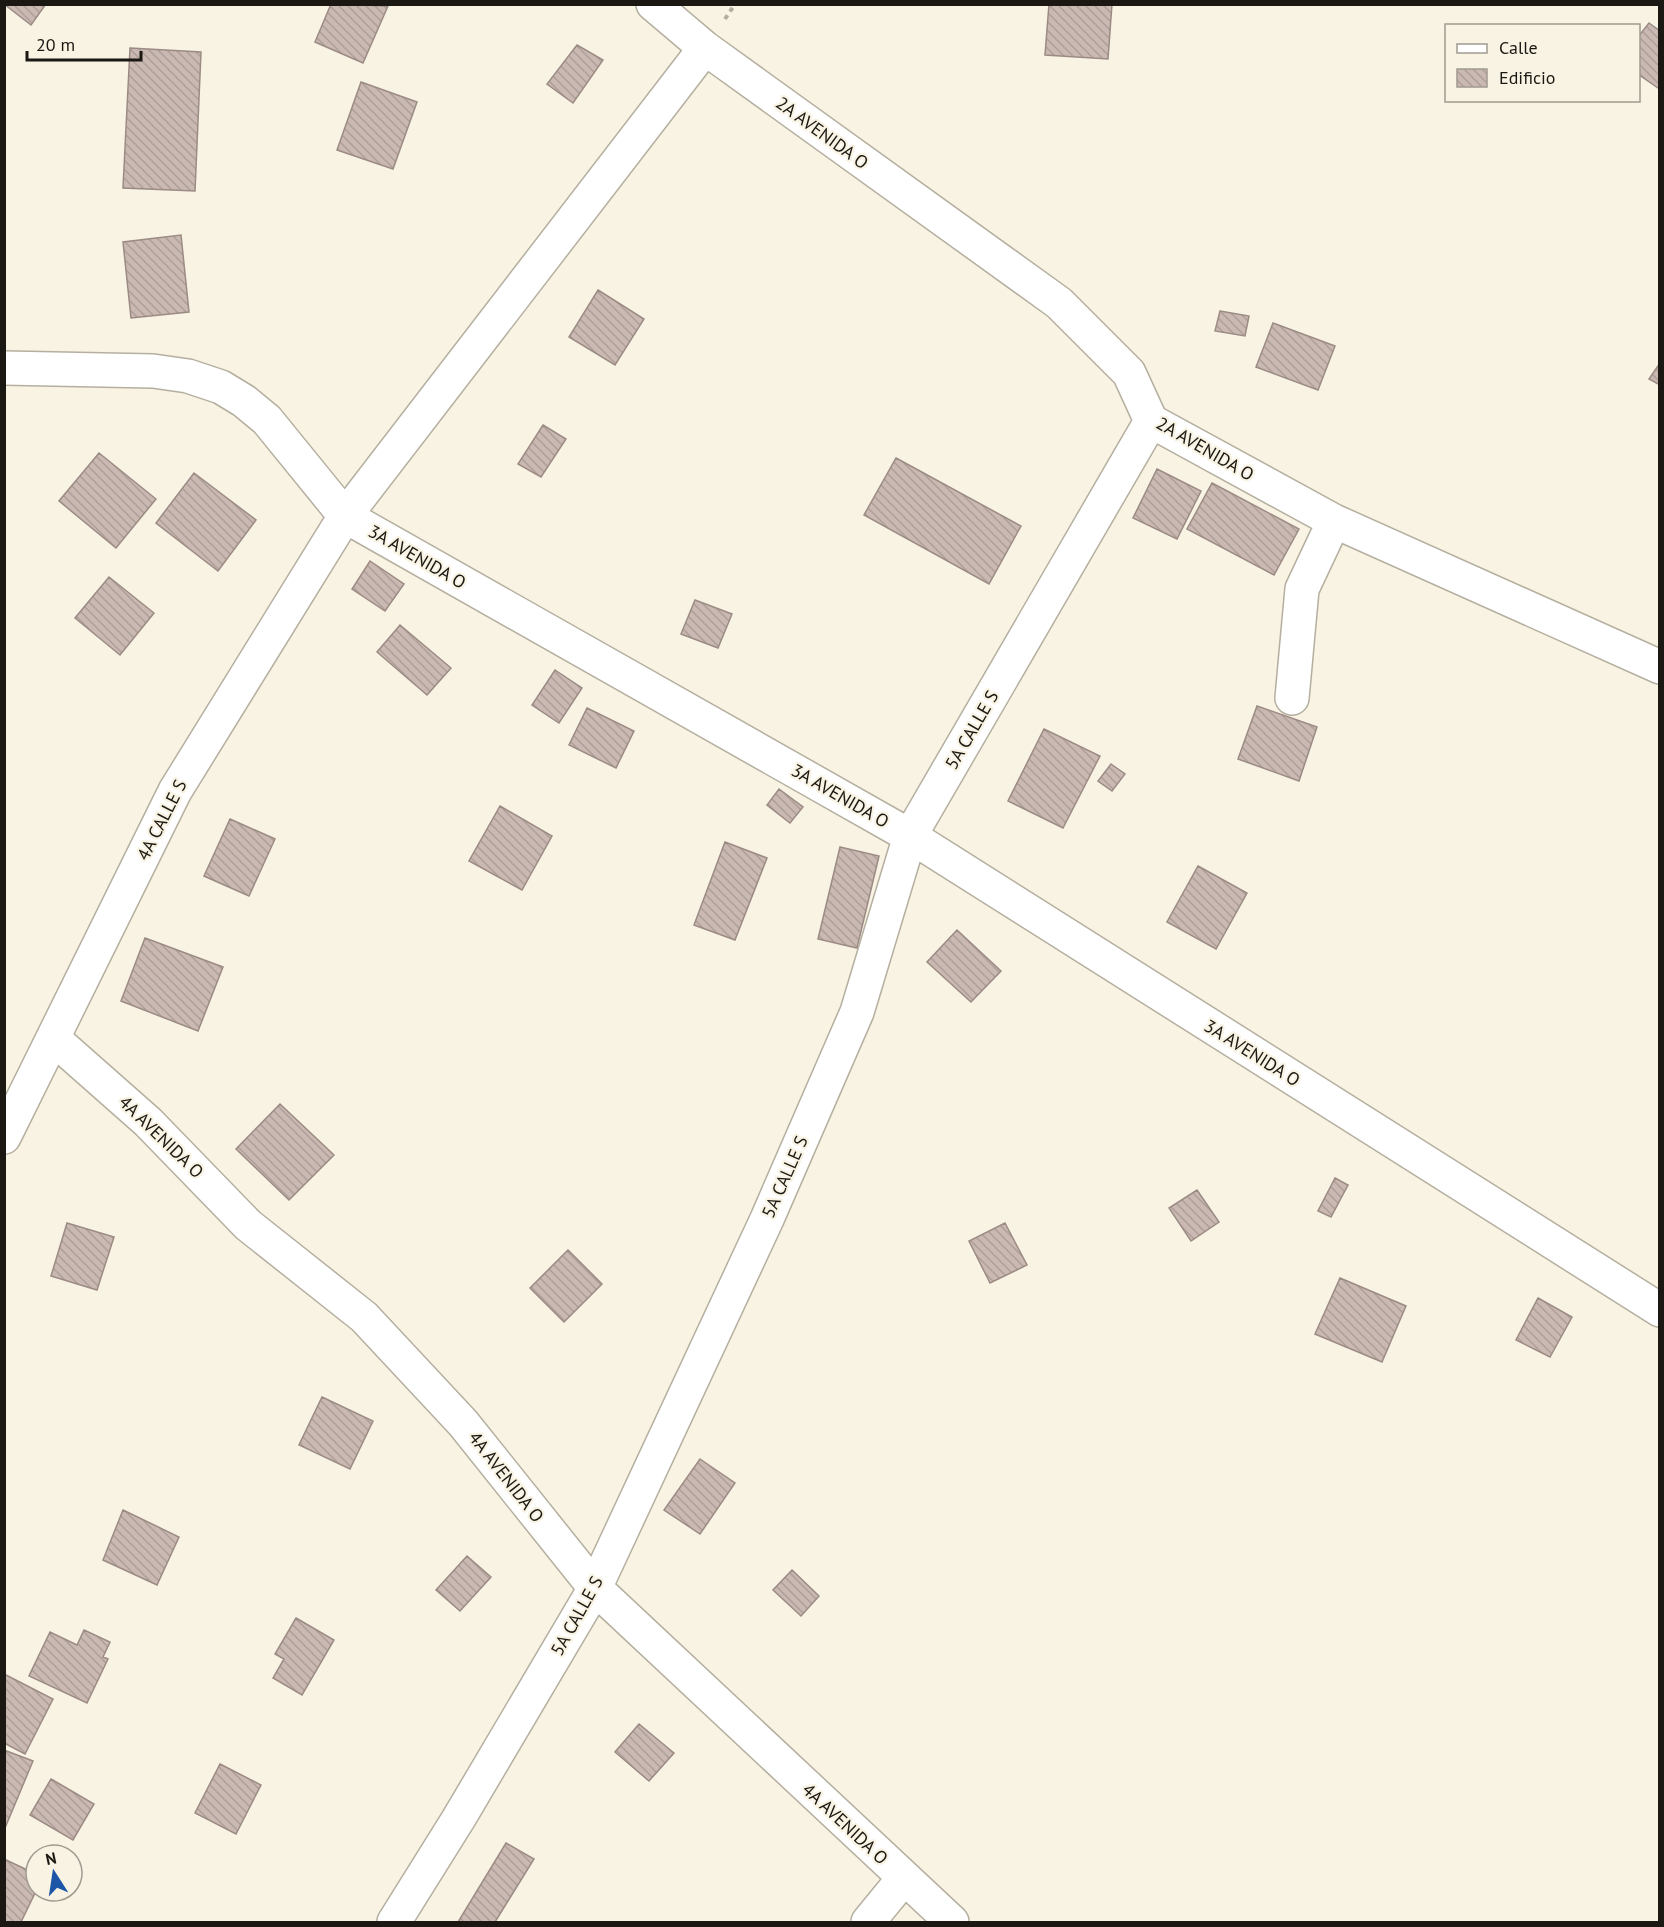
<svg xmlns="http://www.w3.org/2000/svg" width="1664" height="1927" viewBox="0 0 1664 1927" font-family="'PT Sans',sans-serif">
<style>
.building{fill:url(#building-back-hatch);stroke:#9b8b84;stroke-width:1.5}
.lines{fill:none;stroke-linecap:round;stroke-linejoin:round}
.street-casing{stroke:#b5afa0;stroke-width:36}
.path{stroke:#b2ada0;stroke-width:4;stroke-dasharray:4.5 4.5;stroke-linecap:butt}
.street{stroke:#fff;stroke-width:33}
.labels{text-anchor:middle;stroke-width:4.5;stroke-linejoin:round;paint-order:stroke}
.street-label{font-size:18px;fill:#1b1813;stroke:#f9f3e3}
</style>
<defs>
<pattern id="building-back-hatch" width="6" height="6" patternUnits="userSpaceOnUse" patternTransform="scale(1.5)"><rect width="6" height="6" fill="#cab9b2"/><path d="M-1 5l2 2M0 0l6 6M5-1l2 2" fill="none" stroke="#ad9e98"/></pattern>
</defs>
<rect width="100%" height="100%" fill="#f9f3e3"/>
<path class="building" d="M4 4H46L31 25Z
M331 4 388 6 363 63 315 42Z
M1049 4H1112L1108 59 1045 55Z
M1649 23 1660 31V85L1658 88 1638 74V37Z
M577 45 603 60 573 103 547 84Z
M130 48 201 52 195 191 123 188Z
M361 82 417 102 393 169 337 150Z
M181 235 189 312 131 318 123 242Z
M598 290 644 319 615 365 569 337Z
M1220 311 1249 316 1245 336 1215 331Z
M1273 323 1335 346 1318 390 1256 367Z
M1660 363V385L1649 379Z
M543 425 566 439 541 477 518 464Z
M99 453 156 499 116 548 59 501Z
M896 458 1021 526 989 584 864 515Z
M1157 469 1201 491 1177 539 1133 518Z
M194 473 256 520 218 571 156 523Z
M1212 483 1299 529 1274 575 1187 529Z
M370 561 404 584 385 611 352 589Z
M109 577 154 613 120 655 75 618Z
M695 600 732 614 718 648 681 634Z
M400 625 451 668 427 695 377 652Z
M555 670 582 688 559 723 532 705Z
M1257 706 1317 727 1299 781 1238 759Z
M587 708 634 731 616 768 569 745Z
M1044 729 1100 756 1063 828 1008 801Z
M1111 764 1125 774 1112 791 1098 781Z
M779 789 803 807 790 823 767 805Z
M500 806 552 836 522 890 469 861Z
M230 819 275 839 249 896 204 876Z
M725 842 767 858 735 940 694 925Z
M840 847 879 856 857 948 818 939Z
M1198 866 1247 893 1216 949 1167 922Z
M957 930 1001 971 971 1002 927 962Z
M145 938 223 967 198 1031 121 1001Z
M280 1104 334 1155 289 1200 236 1149Z
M1335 1178 1348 1185 1331 1217 1318 1211Z
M1197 1190 1219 1222 1191 1241 1169 1208Z
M67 1223 114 1237 97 1290 51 1276Z
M1005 1223 1027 1265 990 1283 969 1241Z
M568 1250 602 1284 564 1322 530 1288Z
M1340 1278 1406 1306 1382 1362 1315 1334Z
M1538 1298 1572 1317 1550 1357 1516 1340Z
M322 1397 373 1421 350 1469 299 1445Z
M700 1459 735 1483 700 1534 664 1510Z
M123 1510 179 1537 157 1585 103 1560Z
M467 1556 491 1577 460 1611 436 1590Z
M792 1570 819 1596 801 1616 773 1590Z
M296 1618 334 1640 302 1695 273 1678 284 1659 275 1654Z
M84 1630 110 1642 103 1657 108 1659 87 1703 29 1676 50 1632 77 1645Z
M4 1674 53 1699 25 1754 4 1743Z
M639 1724 674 1753 649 1781 615 1752Z
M4 1750 33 1761 5 1828H4Z
M220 1764 261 1785 236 1834 195 1813Z
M51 1779 94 1804 73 1840 30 1815Z
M506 1843 534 1859 495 1922H458Z
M4 1859 36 1874V1891L21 1922H4Z"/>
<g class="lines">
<g class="street-casing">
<path id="street" d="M653 4 705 48 1059 303 1129 373 1151 421 1334 521 1660 667
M4 368 153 371 188 376 221 387 244 401 267 420 345 516 910 836 1660 1310
M1292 698 1302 589 1334 521
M54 1039 148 1122 248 1225 364 1317 463 1423 595 1588 952 1922
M4 1137 175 791 345 516 705 48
M394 1922 459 1818 595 1588 767 1219 857 1012 910 836 1151 421
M868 1922 904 1878"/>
</g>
<path class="path" d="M725 19 735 4"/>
<use href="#street" class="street"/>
</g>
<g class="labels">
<g class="street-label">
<text transform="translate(822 133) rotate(36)" y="6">2A AVENIDA O</text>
<text transform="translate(1205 449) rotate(30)" y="6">2A AVENIDA O</text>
<text transform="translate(417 557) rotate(30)" y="6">3A AVENIDA O</text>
<text transform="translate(972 730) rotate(-60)" y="6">5A CALLE S</text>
<text transform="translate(840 796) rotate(30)" y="6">3A AVENIDA O</text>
<text transform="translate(162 820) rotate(-63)" y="6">4A CALLE S</text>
<text transform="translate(1252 1053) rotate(32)" y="6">3A AVENIDA O</text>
<text transform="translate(161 1137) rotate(44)" y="6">4A AVENIDA O</text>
<text transform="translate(785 1177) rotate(-66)" y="6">5A CALLE S</text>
<text transform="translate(506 1477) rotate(52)" y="6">4A AVENIDA O</text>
<text transform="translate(577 1616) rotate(-61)" y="6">5A CALLE S</text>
<text transform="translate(845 1824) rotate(43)" y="6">4A AVENIDA O</text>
</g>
</g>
<rect width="1664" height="1927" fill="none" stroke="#1b1813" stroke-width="12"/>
<rect x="1445" y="24" width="195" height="78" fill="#f9f3e3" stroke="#a09b90" stroke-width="1.5"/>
<rect x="1457" y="44" width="30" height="9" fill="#ffffff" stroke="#a09b90" stroke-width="1.5"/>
<text x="1499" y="54" font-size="18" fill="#1b1813">Calle</text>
<rect x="1457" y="69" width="30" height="18" fill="url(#building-back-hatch)" stroke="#a09b90" stroke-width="1.5"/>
<text x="1499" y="84" font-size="18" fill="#1b1813">Edificio</text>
<g transform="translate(54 1873) rotate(348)"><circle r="28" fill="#f9f3e3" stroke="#a09b90" stroke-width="1.5"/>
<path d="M0-4.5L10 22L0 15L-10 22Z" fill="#1d55a7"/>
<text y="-9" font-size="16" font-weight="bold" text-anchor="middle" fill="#1b1813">N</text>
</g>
<path d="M27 51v9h114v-9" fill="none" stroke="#1b1813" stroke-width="3"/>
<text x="36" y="51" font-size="18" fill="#1b1813" stroke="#f9f3e3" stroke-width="4.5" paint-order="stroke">20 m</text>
</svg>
